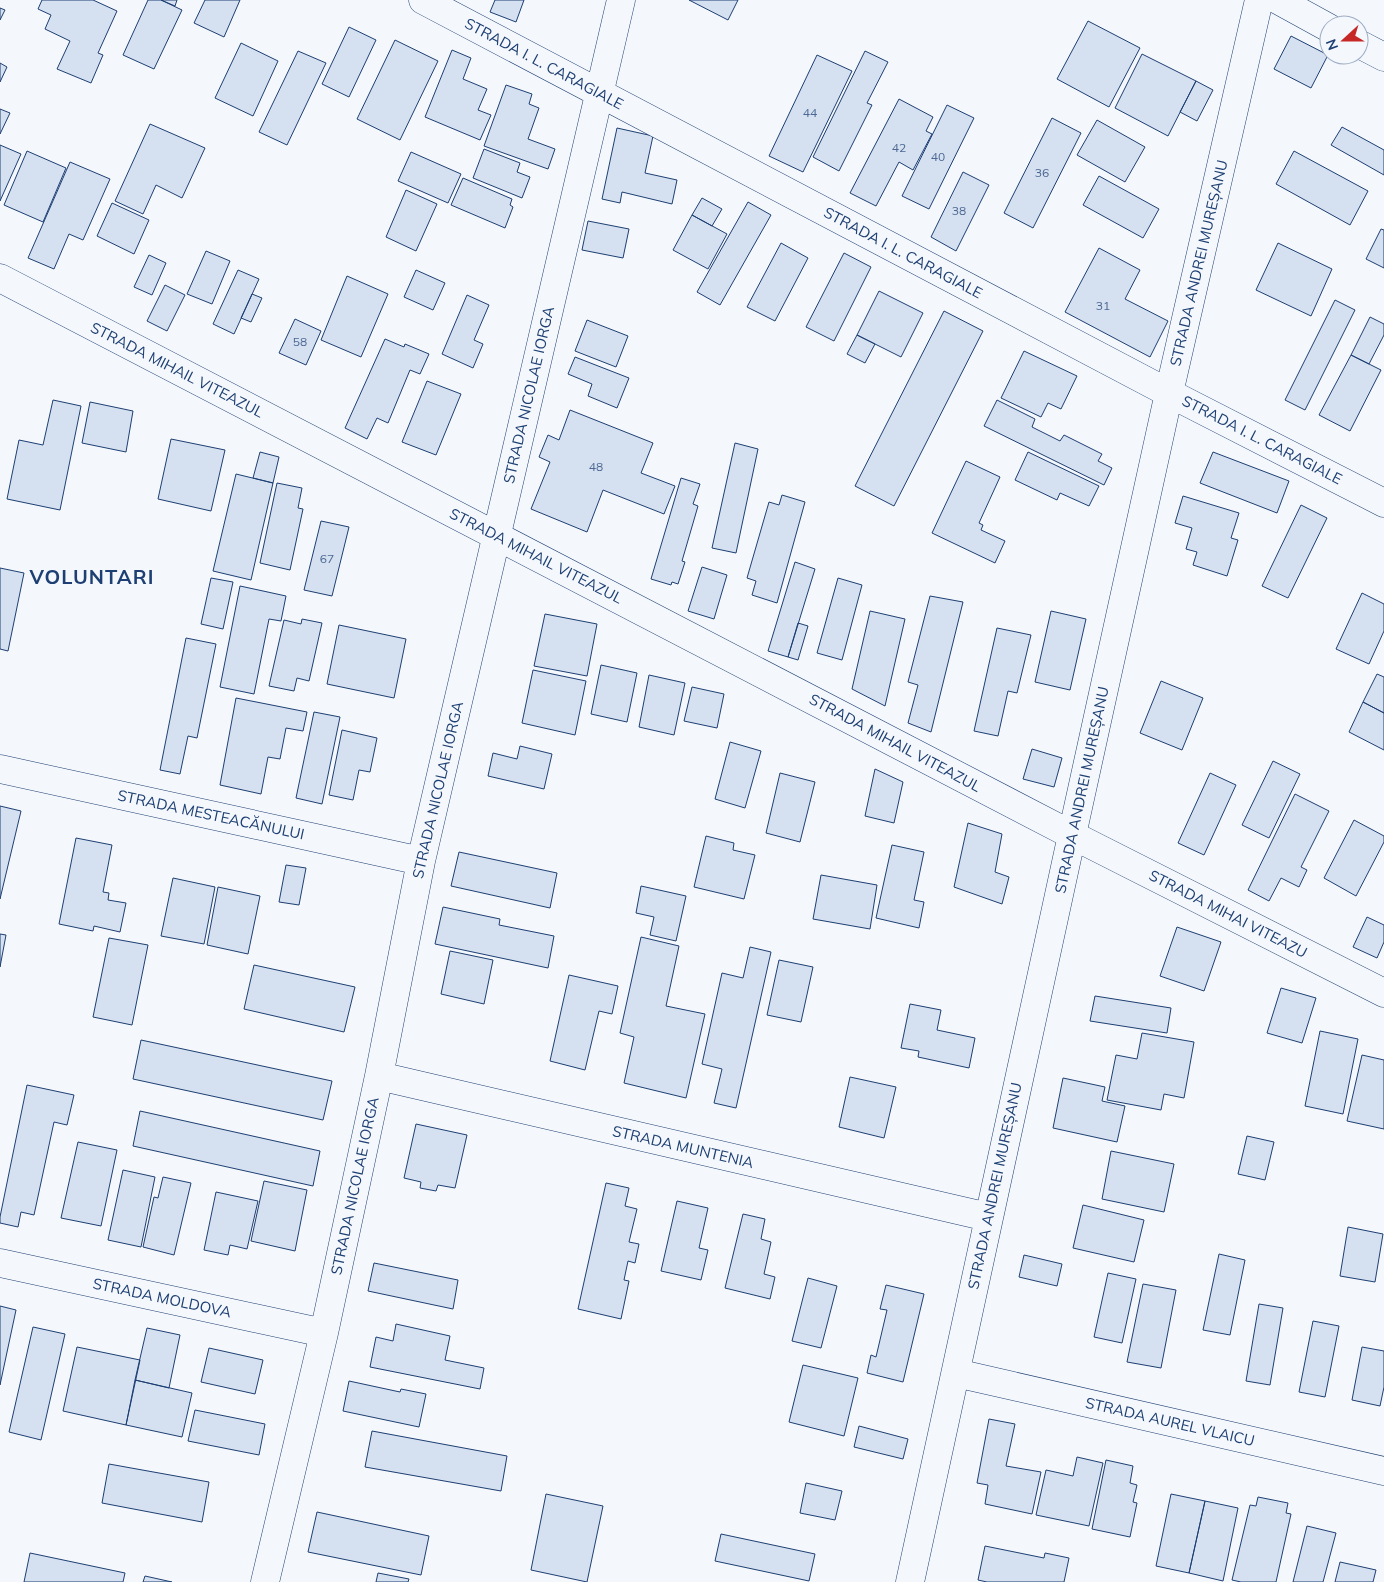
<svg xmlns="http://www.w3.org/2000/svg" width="1384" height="1582" viewBox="0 0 1384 1582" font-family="Mulish,sans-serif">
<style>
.building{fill:#d5e0f0;stroke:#1d3f73}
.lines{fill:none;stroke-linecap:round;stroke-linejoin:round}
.minor-casing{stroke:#1d3f73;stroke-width:29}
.minor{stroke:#f4f7fb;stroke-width:28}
.labels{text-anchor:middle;stroke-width:4;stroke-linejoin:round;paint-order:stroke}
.number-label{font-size:12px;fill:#4b6792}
.street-label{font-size:15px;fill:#1d3f73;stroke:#f4f7fb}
.district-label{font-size:20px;font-weight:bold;letter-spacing:1px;fill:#1d3f73;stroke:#f4f7fb}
</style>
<rect width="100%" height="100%" fill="#f4f7fb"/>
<path class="building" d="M42 0H93L117 11 98 53 103 55 91 83 57 69 70 41 45 29 51 15 38 9Z
M148 0H161L182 10 154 69 123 55Z
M161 0H177L175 6Z
M205 0H240L224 37 194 23Z
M495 0H524L516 22 490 12Z
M689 0H738L728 20Z
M0 8 5 10 0 20Z
M1088 21 1140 48 1109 107 1057 79Z
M349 27 376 40 349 97 322 84Z
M1291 36 1328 55 1311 88 1274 69Z
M395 40 438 61 400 140 357 119Z
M241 43 278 61 253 116 215 98Z
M452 50 471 58 463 79 487 89 478 110 491 115 480 140 425 117Z
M298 51 326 63 287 145 259 132Z
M865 51 888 62 867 103 872 105 839 171 813 157Z
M1142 54 1196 81 1168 136 1115 108Z
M817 55 852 71 803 172 769 156Z
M0 63 7 67 0 82Z
M1196 81 1213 90 1197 121 1180 112Z
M506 85 532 94 529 104 539 108 528 139 555 149 548 169 484 146Z
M899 99 933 117 926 131 932 134 913 170 899 162 876 206 850 193Z
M947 105 974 118 929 209 902 196Z
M0 109 10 113 0 134Z
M1052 118 1081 133 1033 228 1004 213Z
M1097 120 1145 147 1125 182 1077 155Z
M150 124 205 148 182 198 156 185 143 214 115 201Z
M1342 127 1384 150V175L1331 145Z
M617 128 653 136 645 173 677 180 672 204 622 192 620 203 602 199Z
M0 145 21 154 0 201Z
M484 149 520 163 517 172 530 177 522 198 473 178Z
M27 151 66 168 43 222 4 205Z
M1294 151 1368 191 1350 225 1276 184Z
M411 152 461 174 448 203 398 181Z
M70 162 110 179 83 240 69 234 54 269 28 258Z
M963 172 989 185 956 251 931 237Z
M1099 176 1159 209 1143 238 1083 205Z
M463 178 512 199 510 205 513 207 505 228 451 205Z
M406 190 437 204 416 251 386 237Z
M702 198 722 209 712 226 692 215Z
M748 202 771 215 720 305 697 292Z
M112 203 149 220 134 254 97 236Z
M692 215 727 234 708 269 673 250Z
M588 221 629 229 623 258 582 250Z
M1381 229 1384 230V268L1366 259Z
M781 243 808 258 775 321 747 307Z
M1278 243 1332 269 1311 316 1256 290Z
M1099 248 1140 270 1125 299 1168 321 1150 357 1065 312Z
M206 251 230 261 212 304 187 294Z
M844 253 871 267 834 341 806 327Z
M149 255 166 263 152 295 134 287Z
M238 270 259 279 234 334 213 324Z
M416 270 445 283 433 310 404 297Z
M347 276 388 294 361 357 321 340Z
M165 285 185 295 167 331 147 321Z
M879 291 923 313 901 357 857 335Z
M252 294 262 298 251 322 241 318Z
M467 295 489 305 474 340 483 344 473 368 442 354Z
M1335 300 1355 310 1305 410 1285 400Z
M944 311 983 331 894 506 855 486Z
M1370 317 1384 324V335L1369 364 1351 355Z
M295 319 321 331 306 365 279 353Z
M587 320 628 336 616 367 575 351Z
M857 335 875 344 865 363 847 354Z
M385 339 404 347 405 344 429 354 420 374 410 370 388 423 377 418 367 439 345 428Z
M1024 351 1077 376 1061 409 1048 403 1041 417 1001 398Z
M1351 355 1381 370 1350 431 1319 415Z
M575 357 629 378 617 408 588 396 592 384 568 374Z
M427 381 461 394 436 455 402 442Z
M53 400 81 406 60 510 7 499 19 440 43 445Z
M997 400 1035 419 1032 427 1060 441 1064 435 1102 454 1098 461 1112 468 1104 485 984 426Z
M90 402 133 411 126 452 82 443Z
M570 410 653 443 641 473 675 486 664 514 603 490 587 532 531 509 550 462 539 457 548 435 559 440Z
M171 439 225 450 211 511 158 499Z
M735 443 758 449 736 553 712 548Z
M260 452 279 457 273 483 253 478Z
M1028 452 1099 486 1089 506 1060 493 1057 500 1015 480Z
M1213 452 1289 481 1277 513 1200 483Z
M966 461 1000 477 979 523 983 525 981 530 1005 541 995 563 932 533Z
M236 474 273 483 251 580 213 571Z
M681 478 700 484 693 504 698 506 682 561 685 562 678 584 672 582 671 585 651 579Z
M277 483 302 488 298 508 303 509 290 570 260 563Z
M782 495 805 502 777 603 752 595 756 581 747 578 769 502 779 505Z
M1183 496 1239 513 1231 538 1238 540 1227 576 1193 565 1197 552 1186 549 1192 528 1175 523Z
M1301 505 1327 518 1288 598 1262 586Z
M321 521 349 527 332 596 304 590Z
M795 562 815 569 788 657 768 651Z
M702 567 727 575 714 619 688 611Z
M0 568 24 573 8 651 0 649Z
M211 578 233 582 223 629 201 624Z
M838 578 862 585 842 660 817 653Z
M240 586 286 596 281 621 269 619 254 694 220 687Z
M1362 593 1384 604V631L1369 664 1336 649Z
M930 596 963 602 931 732 908 723 918 685 908 682Z
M870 611 905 619 885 706 852 689Z
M1051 611 1086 619 1070 690 1035 682Z
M545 614 597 624 587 676 534 666Z
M302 619 322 623 309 681 297 678 294 691 269 686 284 620 301 624Z
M798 623 808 626 798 660 788 657Z
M339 625 406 639 394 698 327 684Z
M997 628 1031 635 1017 693 1008 691 998 736 974 731Z
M186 638 216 644 197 738 188 736 180 774 160 770Z
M601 665 637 673 627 722 591 714Z
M533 670 586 681 575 735 522 723Z
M1377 674 1384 677V713L1363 702Z
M649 675 685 683 674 735 639 727Z
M1161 681 1203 698 1182 750 1140 733Z
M692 687 724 694 717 728 684 721Z
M236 698 307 712 303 731 286 728 280 759 268 757 261 794 220 785Z
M1363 702 1384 713V750L1349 732Z
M314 712 340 717 322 804 296 798Z
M342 730 377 738 370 772 359 770 353 800 329 795Z
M730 742 761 751 745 808 715 799Z
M520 746 552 754 544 789 488 776 493 753 517 759Z
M1032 749 1062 758 1054 787 1023 779Z
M1273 761 1300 774 1269 838 1242 825Z
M875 769 903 782 894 823 865 816Z
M780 773 815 782 800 842 766 833Z
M1210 773 1236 785 1204 855 1178 843Z
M1295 794 1329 811 1301 867 1307 870 1299 887 1281 878 1269 901 1248 890Z
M0 806 21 811 0 899Z
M1354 820 1384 836V842L1356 896 1324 878Z
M968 823 1002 834 995 872 1009 877 1002 904 954 887Z
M706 836 734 843 733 850 755 855 744 899 694 887Z
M76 838 112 845 103 892 109 893 108 900 126 903 120 932 94 926 93 931 59 924Z
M892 845 924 852 914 900 924 902 919 928 876 918Z
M459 852 557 873 550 908 451 886Z
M286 865 306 868 299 905 279 902Z
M821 875 877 885 870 929 813 919Z
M173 878 215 887 204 944 161 936Z
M641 886 686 896 676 941 650 935 654 917 636 913Z
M218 887 260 896 248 954 207 945Z
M443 907 500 919 499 925 554 936 548 968 435 944Z
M1367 917 1384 925V942L1377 958 1353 947Z
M1177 927 1221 942 1204 991 1160 976Z
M0 934 6 935 0 967Z
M641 937 679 946 666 1006 705 1014 686 1098 624 1083 634 1037 620 1033Z
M109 938 148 945 132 1025 93 1017Z
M750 947 771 952 736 1108 714 1103 722 1069 702 1064 722 973 743 978Z
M450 951 493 960 484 1004 441 994Z
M779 960 813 967 801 1022 767 1015Z
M254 965 355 987 344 1032 244 1009Z
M569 975 618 986 612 1014 599 1011 585 1070 550 1061Z
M1281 988 1316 998 1302 1043 1267 1033Z
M1095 996 1171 1008 1167 1033 1090 1021Z
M910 1004 941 1010 937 1030 975 1038 969 1068 918 1057 919 1051 901 1048Z
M1320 1031 1358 1039 1343 1114 1305 1106Z
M1142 1033 1194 1042 1184 1098 1164 1094 1161 1110 1107 1100 1116 1055 1137 1059Z
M141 1040 332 1081 323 1120 133 1079Z
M1362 1055 1384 1060V1129L1347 1121Z
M850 1077 896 1087 884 1138 839 1127Z
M1063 1078 1105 1087 1102 1101 1125 1106 1117 1142 1053 1128Z
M27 1085 74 1095 67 1125 54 1122 34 1215 21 1212 18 1227 0 1223V1217Z
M140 1111 320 1151 313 1186 133 1146Z
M416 1124 467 1135 455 1188 438 1185 436 1191 420 1188 421 1182 404 1178Z
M1247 1136 1274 1142 1265 1180 1238 1174Z
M78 1142 117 1150 101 1226 61 1218Z
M1111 1151 1174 1164 1164 1212 1102 1199Z
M123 1170 155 1177 141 1247 108 1240Z
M163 1177 191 1183 174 1255 143 1247 154 1197 158 1198Z
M264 1181 307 1190 295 1251 251 1241Z
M606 1183 629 1188 625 1206 637 1209 629 1242 639 1244 635 1263 628 1261 624 1280 629 1281 621 1319 578 1309Z
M216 1192 258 1201 247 1249 230 1245 228 1255 204 1250Z
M677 1201 708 1208 699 1248 708 1250 701 1280 661 1271Z
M1083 1205 1144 1220 1134 1262 1073 1248Z
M743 1214 765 1219 761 1239 771 1242 764 1274 775 1277 770 1299 725 1288Z
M1348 1227 1383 1234 1375 1282 1340 1276Z
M1219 1254 1245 1260 1230 1335 1203 1330Z
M1024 1255 1062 1264 1057 1286 1019 1277Z
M374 1263 458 1280 453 1309 368 1291Z
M1108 1273 1136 1279 1122 1343 1094 1337Z
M808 1278 837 1286 821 1348 792 1341Z
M1143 1284 1176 1290 1161 1368 1127 1362Z
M886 1285 924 1294 903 1382 867 1373 871 1355 876 1357 887 1310 880 1309Z
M1259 1304 1283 1308 1270 1385 1246 1381Z
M0 1306 16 1310 0 1385Z
M1313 1321 1339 1326 1325 1397 1299 1392Z
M396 1324 450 1336 445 1360 484 1368 480 1389 370 1367 376 1337 393 1341Z
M33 1327 65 1334 41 1440 9 1432Z
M147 1328 180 1335 169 1388 135 1380Z
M77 1347 140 1360 126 1425 63 1411Z
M1362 1347 1384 1351V1387L1380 1406 1352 1400Z
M209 1348 263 1360 255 1394 201 1382Z
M803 1365 858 1378 844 1436 789 1422Z
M135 1380 192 1393 182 1437 126 1425Z
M349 1381 400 1392 401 1389 426 1394 419 1427 343 1411Z
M195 1410 265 1424 259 1455 188 1441Z
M989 1419 1015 1424 1006 1466 1041 1472 1032 1514 985 1504 988 1485 977 1483Z
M859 1426 908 1439 903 1459 854 1447Z
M372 1431 507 1456 501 1491 365 1467Z
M1077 1457 1103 1463 1089 1526 1036 1515 1046 1470 1073 1476Z
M1106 1460 1133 1466 1130 1483 1137 1485 1133 1502 1137 1503 1130 1537 1092 1529Z
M109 1464 209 1482 202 1522 102 1503Z
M806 1483 842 1491 835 1520 800 1513Z
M546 1494 603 1506 587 1582 531 1570Z
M1171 1494 1205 1501 1189 1573 1156 1566Z
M1258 1497 1288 1503 1286 1513 1291 1514 1276 1582H1241L1232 1580 1250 1505 1256 1506Z
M1205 1501 1238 1508 1223 1581 1189 1573Z
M317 1512 429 1536 421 1575 308 1552Z
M1307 1526 1336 1533 1323 1582H1293Z
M721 1534 815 1554 809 1581 715 1561Z
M985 1546 1044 1558 1045 1553 1069 1558 1064 1582H987L978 1580Z
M30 1553 125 1573 123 1582H24Z
M1340 1562 1376 1570 1373 1582H1335Z
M378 1573 409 1579 408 1582H376Z
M145 1576 172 1582H143Z"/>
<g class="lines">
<g class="minor-casing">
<path id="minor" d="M423 0 1169 393 1384 503
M1278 0 1329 28
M1359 44 1384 57
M0 278 1072 835 1384 993
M0 769 421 861
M379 1076 988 1217
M0 1263 324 1333
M956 1373 1384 1471
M265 1582 324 1333 379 1076 421 861 621 0
M910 1582 1072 835 1169 393 1259 0"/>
</g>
<use href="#minor" class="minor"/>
</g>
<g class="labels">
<g class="number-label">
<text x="810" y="117">44</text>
<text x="899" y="152">42</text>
<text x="938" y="161">40</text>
<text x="1042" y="177">36</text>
<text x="959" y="215">38</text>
<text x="1103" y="310">31</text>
<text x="300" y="346">58</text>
<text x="596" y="471">48</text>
<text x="327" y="563">67</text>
</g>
<g class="street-label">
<text transform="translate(544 64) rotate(28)" y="5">STRADA I. L. CARAGIALE</text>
<text transform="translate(903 253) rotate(28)" y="5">STRADA I. L. CARAGIALE</text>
<text transform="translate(1199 263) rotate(-77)" y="5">STRADA ANDREI MUREȘANU</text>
<text transform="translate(177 370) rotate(27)" y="5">STRADA MIHAIL VITEAZUL</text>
<text transform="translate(529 395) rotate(-77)" y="5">STRADA NICOLAE IORGA</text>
<text transform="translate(1262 440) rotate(27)" y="5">STRADA I. L. CARAGIALE</text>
<text transform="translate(536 556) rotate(27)" y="5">STRADA MIHAIL VITEAZUL</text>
<text transform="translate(895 743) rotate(28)" y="5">STRADA MIHAIL VITEAZUL</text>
<text transform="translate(438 790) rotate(-77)" y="5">STRADA NICOLAE IORGA</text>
<text transform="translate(1082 790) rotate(-78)" y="5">STRADA ANDREI MUREȘANU</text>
<text transform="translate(211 815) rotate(12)" y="5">STRADA MESTEACĂNULUI</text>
<text transform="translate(1228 914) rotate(27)" y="5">STRADA MIHAI VITEAZU</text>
<text transform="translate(683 1147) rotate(13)" y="5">STRADA MUNTENIA</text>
<text transform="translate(355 1186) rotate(-78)" y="5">STRADA NICOLAE IORGA</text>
<text transform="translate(995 1186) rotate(-78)" y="5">STRADA ANDREI MUREȘANU</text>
<text transform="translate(162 1298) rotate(12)" y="5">STRADA MOLDOVA</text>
<text transform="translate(1170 1422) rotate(13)" y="5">STRADA AUREL VLAICU</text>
</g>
<g class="district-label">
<text x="92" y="584">VOLUNTARI</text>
</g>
</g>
<g transform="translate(1344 40) rotate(249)"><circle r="24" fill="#f4f7fb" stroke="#9eadc5"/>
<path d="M0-4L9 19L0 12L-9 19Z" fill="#c62828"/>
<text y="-8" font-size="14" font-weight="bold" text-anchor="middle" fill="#1d3f73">N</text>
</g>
</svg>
